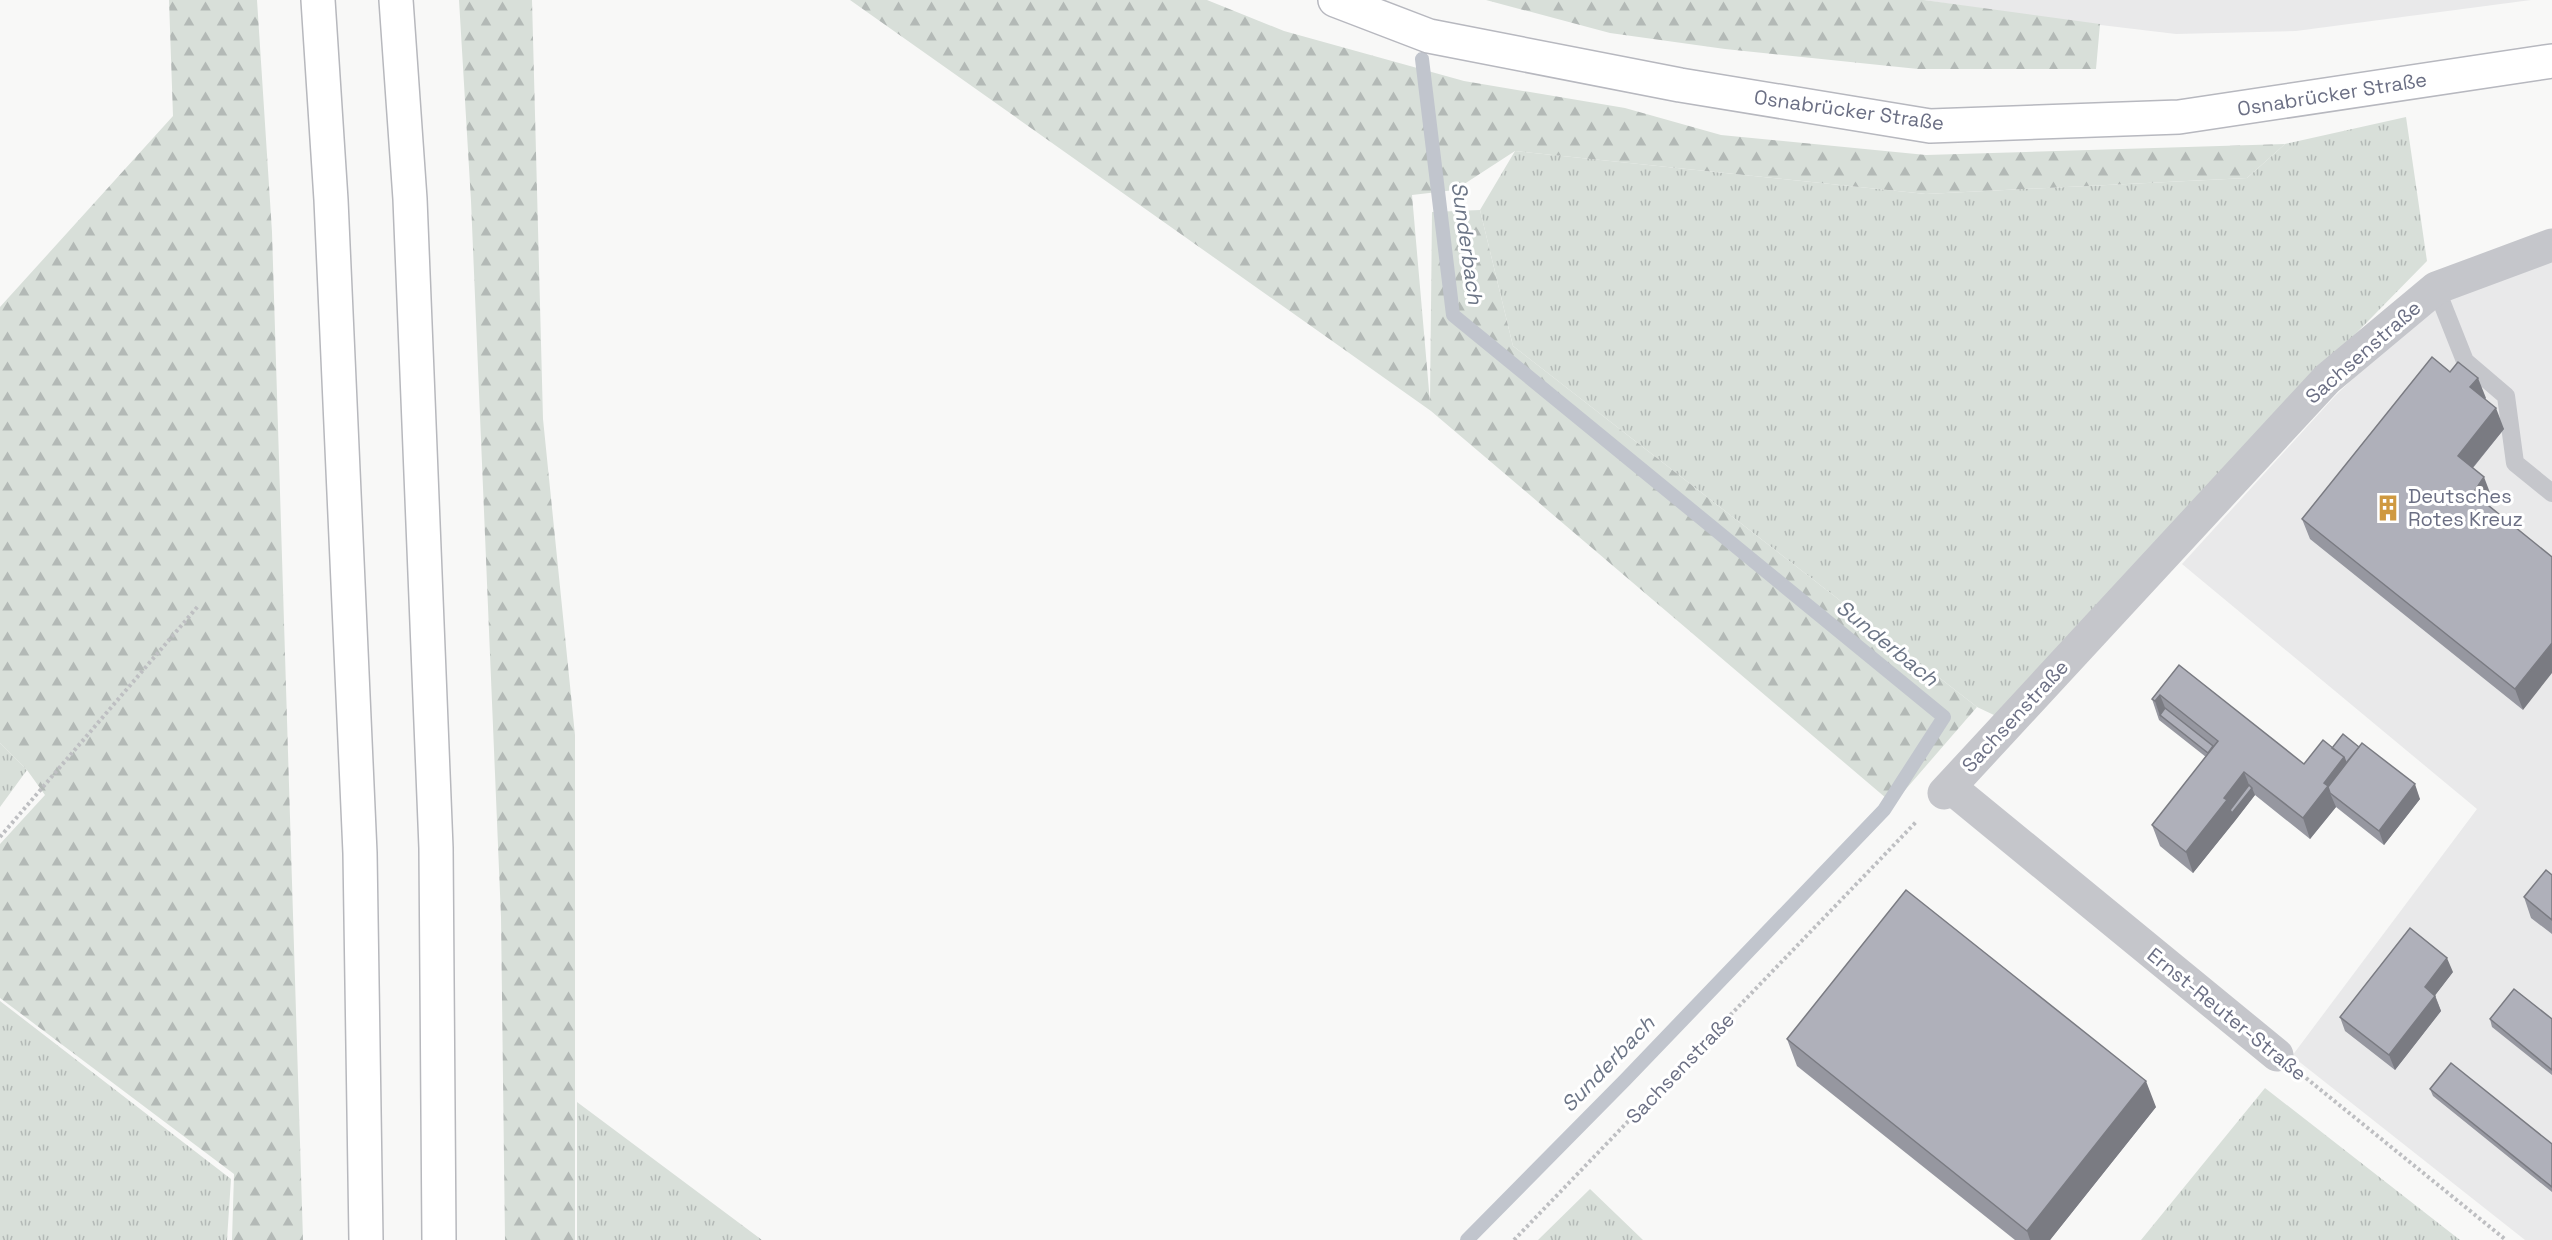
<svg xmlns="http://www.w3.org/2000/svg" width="2552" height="1240" viewBox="0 0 2552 1240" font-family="'Space Grotesk',sans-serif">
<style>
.built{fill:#e9e9ea}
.grass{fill:url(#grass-tufts)}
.forest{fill:url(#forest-firs)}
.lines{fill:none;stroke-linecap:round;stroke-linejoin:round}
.stream{stroke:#c1c5cd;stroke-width:14}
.secondary-casing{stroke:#b7b8bf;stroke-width:36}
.motorway-casing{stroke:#b7b8bd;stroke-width:36}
.path{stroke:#bebfc2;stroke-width:4;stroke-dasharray:3 3;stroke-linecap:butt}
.service{stroke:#c5c6cb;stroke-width:18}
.minor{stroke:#c5c6cb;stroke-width:33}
.secondary{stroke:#fff;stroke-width:33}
.motorway{stroke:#fff;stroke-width:33}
.wall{fill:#9697a0}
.shaded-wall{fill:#7a7b82}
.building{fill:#afb0ba;stroke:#7a7b82;stroke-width:1.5}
.labels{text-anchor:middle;stroke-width:6;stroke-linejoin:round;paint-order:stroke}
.street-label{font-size:20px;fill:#6b6f84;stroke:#fff}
.poi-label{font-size:20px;fill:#6b6f84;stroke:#fff;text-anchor:start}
.water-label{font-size:21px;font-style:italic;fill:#6c7586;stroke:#fff}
</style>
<defs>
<pattern id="grass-tufts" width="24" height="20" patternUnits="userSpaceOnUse" patternTransform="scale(1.5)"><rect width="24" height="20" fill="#d8dfd9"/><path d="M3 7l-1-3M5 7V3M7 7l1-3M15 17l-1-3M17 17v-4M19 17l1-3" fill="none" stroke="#b3b9b6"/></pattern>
<pattern id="forest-firs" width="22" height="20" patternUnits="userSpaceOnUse" patternTransform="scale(1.5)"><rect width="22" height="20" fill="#d8dfd9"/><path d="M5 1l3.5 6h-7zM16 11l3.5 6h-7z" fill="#b3b9b6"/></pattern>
</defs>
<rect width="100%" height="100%" fill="#f8f8f7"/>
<path class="built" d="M1924 0H2531L2296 31 2176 34 2042 18Z
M2552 251V1240H2525L2292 1056 2477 809 2182 564 2335 396 2443 291Z"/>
<path class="grass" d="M2406 117 2427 261 2324 366 1996 716 1977 707 1513 346 1480 210 1515 151 1926 194 2247 178 2285 144Z
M0 743 27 770 0 807Z
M0 1001 231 1179 227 1240H0Z
M2265 1088 2460 1240H2141Z
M577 1102 762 1240H577Z
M1590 1189 1643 1240H1538Z"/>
<path class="forest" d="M169 0H257L272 232 303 1240H232L234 1174 0 998V844L45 795 27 770 0 743V307L173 116Z
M459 0H532L543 419 575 735V1240H505L501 917 471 201Z
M850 0H1207L1284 31 1464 81 1625 108 1721 135 1926 155 2285 144 2247 178 1926 194 1515 151 1455 190 1412 195 1430 402 1432 212 1480 210 1513 346 1977 707 1893 804 1431 411Z
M1486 0H1924L2100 24 2096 69H1918L1725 49 1610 33Z"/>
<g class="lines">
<path class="stream" d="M1422 59 1453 315 1944 717 1884 810 1625 1080 1467 1240"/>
<g class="secondary-casing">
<path id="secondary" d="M1335 0 1429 36 1680 85 1930 126 2179 117 2552 61"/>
</g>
<g class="motorway-casing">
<path id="motorway" d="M318 0 331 200 360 853 366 1240
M396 0 410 199 436 848 439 1240"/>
</g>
<path class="path" d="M0 837 199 605
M2306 1078 2506 1240
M1514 1240 1917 821"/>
<path class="service" d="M2436 288 2465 361 2506 396 2515 463 2552 493"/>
<path class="minor" d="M1950 787 2277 1055
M1944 793 2327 379 2436 288 2552 245"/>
<use href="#secondary" class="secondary"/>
<use href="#motorway" class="motorway"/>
</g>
<path class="wall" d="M2486 398 2485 399 2504 429 2473 468 2492 498 2487 504 2523 710 2310 539 2302 519Z
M2179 665 2304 764 2332 748 2420 799 2384 845 2336 807 2310 839 2255 795 2193 873 2160 846 2152 825 2206 757 2159 720 2152 699Z
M2552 875V934L2531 918 2524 897Z
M2453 972 2435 995 2441 1011 2395 1070 2345 1031 2340 1017Z
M2490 1019H2552V1075L2492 1027Z
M1787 1039 2156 1107 2050 1240H2015L1797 1066Z
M2430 1089 2552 1144V1192L2433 1096Z"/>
<path class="shaded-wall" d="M2478 378 2486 398 2478 408 2470 387Z
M2496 408 2504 429 2465 477 2458 456Z
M2484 477 2492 498 2480 514 2473 493Z
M2552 643V673L2523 710 2515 689Z
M2160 695 2168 715H2160L2162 722 2155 701Z
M2344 757 2349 770 2330 793 2336 807 2310 839 2303 818 2324 783Z
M2244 772 2251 790 2252 788 2255 795 2235 821 2232 813 2235 821 2193 873 2186 852 2224 798Z
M2415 784 2420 799 2384 845 2379 831Z
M2447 958 2453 972 2430 1002 2425 987Z
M2435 996 2441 1011 2395 1070 2389 1055Z
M2146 1081 2156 1107 2050 1240H2030L2027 1231Z"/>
<path class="building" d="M2432 357 2450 372 2458 362 2478 378 2470 387 2496 408 2458 456 2484 477 2473 493 2552 557V643L2515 689 2302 519Z
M2179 665 2304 764 2323 740 2344 757 2324 783 2328 786 2303 818 2244 772 2224 798 2227 800 2186 852 2152 825 2218 741 2160 695 2155 701 2152 699Z
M2165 708 2213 746 2208 753 2160 715Z
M2343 734 2359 747 2346 763 2344 757 2332 748Z
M2362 743 2415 784 2379 831 2330 793 2328 787Z
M2249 785 2252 788 2232 813 2230 810Z
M2546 870 2552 875V920L2524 897Z
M1906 890 2146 1081 2027 1231 1787 1039Z
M2410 928 2447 958 2425 987 2435 996 2389 1055 2340 1017Z
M2514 989 2552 1019V1070L2490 1019Z
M2451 1063 2552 1144V1187L2430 1089Z"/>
<defs>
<g id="building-bare" transform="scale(2.07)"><path d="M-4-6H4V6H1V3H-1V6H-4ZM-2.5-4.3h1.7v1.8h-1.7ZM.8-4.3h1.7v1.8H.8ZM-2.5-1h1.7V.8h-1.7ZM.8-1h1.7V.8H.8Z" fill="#cf9940" stroke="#fff" stroke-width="2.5" paint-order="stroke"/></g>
</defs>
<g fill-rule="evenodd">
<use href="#building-bare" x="2388" y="508"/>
</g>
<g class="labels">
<g class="street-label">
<text transform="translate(2332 94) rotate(-9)" y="7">Osnabrücker Straße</text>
<text transform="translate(1849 110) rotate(8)" y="7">Osnabrücker Straße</text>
<text transform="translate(2363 352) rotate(-41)" y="7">Sachsenstraße</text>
<text transform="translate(2015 716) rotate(-47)" y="7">Sachsenstraße</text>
<text transform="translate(2227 1014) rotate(39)" y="7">Ernst-Reuter-Straße</text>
<text transform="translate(1680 1068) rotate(-46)" y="7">Sachsenstraße</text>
</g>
<g class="poi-label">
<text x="2408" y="503">Deutsches<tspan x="2408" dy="23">Rotes Kreuz</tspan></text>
</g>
<g class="water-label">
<text transform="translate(1467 243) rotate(82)" y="7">Sunderbach</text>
<text transform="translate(1887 643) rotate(39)" y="7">Sunderbach</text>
<text transform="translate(1608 1064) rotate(-46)" y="7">Sunderbach</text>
</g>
</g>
</svg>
